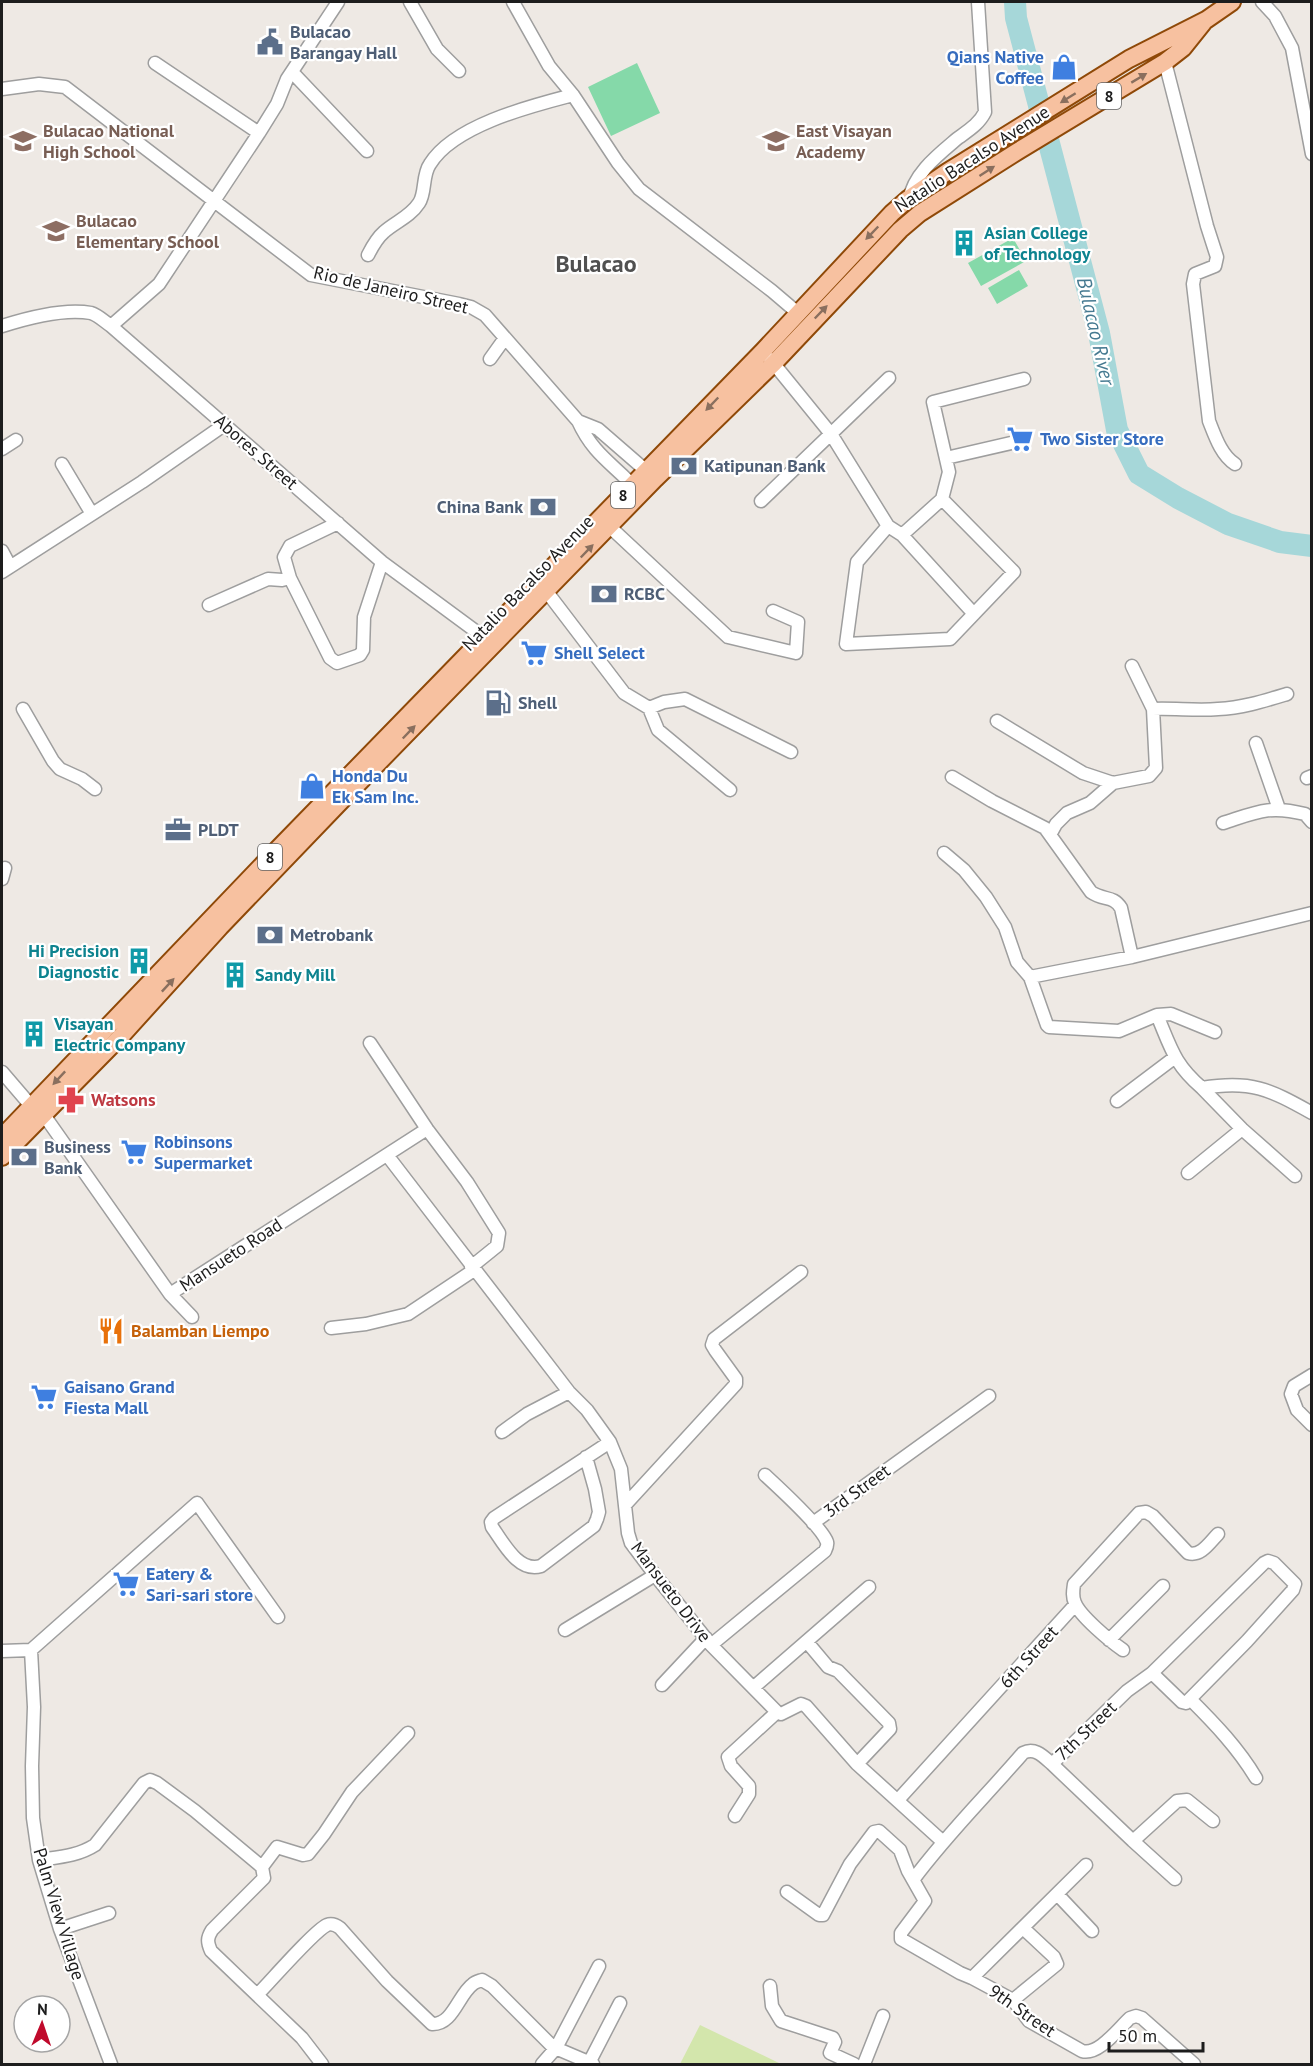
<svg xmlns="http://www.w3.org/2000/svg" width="1313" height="2066" viewBox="0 0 1313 2066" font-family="'PT Sans',sans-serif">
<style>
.grass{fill:#d3e6ac}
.pitch{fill:#85d9a9}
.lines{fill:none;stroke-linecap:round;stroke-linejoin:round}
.river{stroke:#a6d7d9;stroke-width:22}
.minor-casing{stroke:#9e9e9e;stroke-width:15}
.major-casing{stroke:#8f4908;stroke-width:20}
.minor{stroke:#fff;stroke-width:12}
.major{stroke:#f7c1a0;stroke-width:16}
.oneway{fill:#8a6f5e}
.labels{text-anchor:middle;stroke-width:4.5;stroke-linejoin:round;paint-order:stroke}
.shield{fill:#fff;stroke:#616161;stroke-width:1.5}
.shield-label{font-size:16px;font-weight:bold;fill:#1d1d1d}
.service-label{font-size:18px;font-weight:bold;fill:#4e5e75;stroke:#fff;text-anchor:start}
.shop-label{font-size:18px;font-weight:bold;fill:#366cbe;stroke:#fff;text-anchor:start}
.education-label{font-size:18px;font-weight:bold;fill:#785e54;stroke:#fff;text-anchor:start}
.street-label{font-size:18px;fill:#1d1d1d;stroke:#fff}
.culture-label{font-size:18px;font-weight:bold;fill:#0d838f;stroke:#fff;text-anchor:start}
.health-label{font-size:18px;font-weight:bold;fill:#be3a42;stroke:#fff;text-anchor:start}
.food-label{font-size:18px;font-weight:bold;fill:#c56008;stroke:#fff;text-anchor:start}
.water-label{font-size:20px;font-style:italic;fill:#467a91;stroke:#fff}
.district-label{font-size:24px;font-weight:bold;fill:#505050;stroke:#fff}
</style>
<rect width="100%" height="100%" fill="#eee9e4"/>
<path class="grass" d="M700 2025 781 2064H680Z"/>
<path class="pitch" d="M637 63 660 113 611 136 588 87Z
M1013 238 1026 261 981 286 968 263Z
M1019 270 1028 286 997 304 988 288Z"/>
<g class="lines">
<path class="river" d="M1015 2 1016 18 1099 333 1117 430 1139 474 1178 498 1228 524 1280 542 1312 546"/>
<g class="minor-casing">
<path id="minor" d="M410 2 437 49 459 71
M513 2 549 66 573 95 618 163 639 189 772 291 799 314
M1262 2 1275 16 1292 48 1312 154
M1165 62 1207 226 1217 257 1215 266 1195 274 1193 284 1209 421C1215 436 1221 455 1235 464
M155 63 259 133
M292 72 367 151
M2 89 39 84 65 87 311 275 459 304 471 307 485 315 578 421C594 456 614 464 638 491
M909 200C914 173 938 155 958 138 969 130 979 124 985 112L978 2
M368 255C372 247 377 238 384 232 395 222 410 217 419 203 426 193 422 175 430 164 454 125 531 106 573 95
M2 326C27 318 64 308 91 313 98 315 105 322 111 326L382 562 489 641
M111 326 159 284 259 133 277 104 287 79 338 2
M490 359 505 338
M770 359 831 434 888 526 902 535 974 614
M578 421 598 429 651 475
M2 449 16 440
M946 458 1020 441
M62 464 92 514
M761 501 889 378
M338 523 290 546 284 557 290 578 330 658 337 663 360 655 363 650 364 617 382 562
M888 526 857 562 846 644 950 639 1014 572 942 499
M610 527 728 637 796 653 798 622 773 611
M902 535 942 499 949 472 933 402 1024 379
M2 551 10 566
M2 572 142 482 224 425
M547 592 624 693 649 708 664 702 685 699 791 752
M209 605 268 579 282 580 290 578
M649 708 658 730 730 790
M23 709 53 761 60 769 82 779 95 789
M1153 709C1174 708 1198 711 1218 709 1242 708 1264 701 1287 694
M997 721 1083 773 1113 783
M1256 743 1279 809
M952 777 992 801 1045 828 1091 892C1104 901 1113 895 1121 908L1132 957
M1307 778 1312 776
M1223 823C1257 812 1269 805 1305 814L1312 822
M1050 835 1056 824 1067 813 1090 803 1113 783 1149 776 1156 768 1153 709 1132 666
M944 853 964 870 986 897 1005 927 1017 962 1030 977 1047 1025 1049 1027 1119 1031 1157 1015 1171 1014 1215 1032
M2 879 5 868
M1030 977 1132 957 1312 913
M1157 1015C1171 1048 1174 1064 1202 1088 1251 1080 1269 1089 1312 1113
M370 1043 427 1129 467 1182 499 1233 497 1246 471 1267
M2 1072 32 1107 44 1115 170 1294 192 1317
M1202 1088 1242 1129 1295 1176
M1117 1101 1174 1058
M387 1155 569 1392 587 1410 610 1442 621 1469 628 1533 631 1543 655 1575 711 1645 777 1712 781 1714 801 1704 806 1706 857 1764 942 1841
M1188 1173 1242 1129
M170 1294 427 1129
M331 1328 366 1324 408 1314 474 1270
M1312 1375 1294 1386 1291 1394 1297 1410 1312 1425
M502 1432 527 1414 569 1392
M586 1457 595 1489 599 1512 597 1519 594 1526 541 1566C518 1573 503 1542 492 1527L491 1522 494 1518 610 1442
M626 1504 736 1384V1379L715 1350 712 1345 714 1339 801 1272
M813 1523 989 1396
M565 1630 655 1575
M1109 1640 1163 1586
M807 1642 828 1667 838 1671 889 1723 890 1729 857 1764
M711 1645 825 1551C826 1549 828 1545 827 1542 822 1527 778 1487 765 1475
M31 1650 34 1707 32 1766 33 1818 39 1860 60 1929 111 2064
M1123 1650C1110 1641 1080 1616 1075 1603 1072 1597 1073 1591 1074 1584L1139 1513 1146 1512 1153 1516 1188 1553C1201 1557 1210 1542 1218 1534
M2 1651 31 1650 197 1503 278 1617
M662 1685 706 1638
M754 1687 869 1587
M1191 1700C1215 1724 1238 1748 1256 1778
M1052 1764 1127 1691 1152 1673 1264 1563 1268 1561 1274 1563 1295 1584 1293 1590 1247 1641 1186 1703 1182 1702 1152 1673
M898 1800 1075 1605
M735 1816 749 1794V1786L731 1766 728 1757 777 1712
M1133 1841 1175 1879
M39 1860C59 1857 78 1856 95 1845L144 1783 150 1780 157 1783 195 1811 262 1867 264 1878 212 1930C207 1938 207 1942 211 1951L302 2038 322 2064
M262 1867 277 1847 303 1855 308 1854 324 1834 352 1792 408 1733
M913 1880C946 1835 986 1796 1023 1753 1035 1747 1043 1756 1052 1764L1133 1841 1177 1801 1187 1800 1213 1821
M787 1892 819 1915H823L850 1864 874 1832 879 1831 900 1850 908 1871 925 1901 901 1933V1939L960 1973 972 1978 1013 2000 1029 2021 1082 2051C1098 2056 1118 2029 1130 2018L1136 2016 1142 2018 1194 2064
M1057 1894 1092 1931
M60 1929 109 1913
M972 1978 1086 1865
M770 1986 772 2006 781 2021 833 2038 835 2042 830 2053 854 2064
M257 1995C270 1982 314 1931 327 1925 332 1923 336 1925 340 1928L387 1981 432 2024C453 2025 458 1995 473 1984 475 1982 479 1981 482 1980L492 1986 553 2047 593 2064
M1013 2000 1057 1964 1054 1957 1023 1928
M589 2063 620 2003
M542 2064 556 2048 599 1966
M864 2064 883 2016"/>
</g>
<g class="major-casing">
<path id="major" d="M2 1137 270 857 763 351 892 213 908 199 947 172 1129 59 1206 20 1232 2
M2 1157 122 1035 220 927 343 799 655 479 774 363 900 230 920 213 1018 151 1165 62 1183 48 1203 23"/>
</g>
<use href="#minor" class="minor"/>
<use href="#major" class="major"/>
</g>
<defs><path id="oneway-solid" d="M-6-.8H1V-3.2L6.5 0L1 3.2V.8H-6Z" transform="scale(1.5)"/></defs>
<g class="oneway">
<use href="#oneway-solid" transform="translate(1139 78) rotate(-31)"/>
<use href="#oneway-solid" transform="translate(1068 98) rotate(148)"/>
<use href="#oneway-solid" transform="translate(987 171) rotate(-33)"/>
<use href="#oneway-solid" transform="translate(872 233) rotate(134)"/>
<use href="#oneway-solid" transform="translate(821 312) rotate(-46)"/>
<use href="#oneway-solid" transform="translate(712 404) rotate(134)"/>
<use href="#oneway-solid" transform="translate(587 551) rotate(-46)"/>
<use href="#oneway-solid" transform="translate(409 732) rotate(-46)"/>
<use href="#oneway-solid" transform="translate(168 985) rotate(-47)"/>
<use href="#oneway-solid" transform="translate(59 1078) rotate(133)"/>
</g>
<defs>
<g id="civic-bare" transform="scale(2.07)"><path d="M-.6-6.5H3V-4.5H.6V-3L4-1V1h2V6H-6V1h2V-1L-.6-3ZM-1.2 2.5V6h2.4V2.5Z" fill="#5c6f8a" stroke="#fff" stroke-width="2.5" paint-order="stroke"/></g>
<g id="shop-bare" transform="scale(2.07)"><path d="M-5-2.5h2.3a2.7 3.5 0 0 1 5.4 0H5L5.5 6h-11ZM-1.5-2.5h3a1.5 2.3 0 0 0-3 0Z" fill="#3f7fe0" stroke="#fff" stroke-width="2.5" paint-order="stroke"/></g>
<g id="school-bare" transform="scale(2.07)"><path d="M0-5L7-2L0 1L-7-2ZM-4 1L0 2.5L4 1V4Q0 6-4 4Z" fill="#8d6e63" stroke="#fff" stroke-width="2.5" paint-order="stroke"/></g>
<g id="building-bare" transform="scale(2.07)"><path d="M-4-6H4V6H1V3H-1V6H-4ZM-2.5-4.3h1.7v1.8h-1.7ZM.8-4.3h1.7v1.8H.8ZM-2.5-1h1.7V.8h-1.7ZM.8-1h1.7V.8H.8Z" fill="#0f9aa8" stroke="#fff" stroke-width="2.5" paint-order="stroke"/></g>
<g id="supermarket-bare" transform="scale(2.07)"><path d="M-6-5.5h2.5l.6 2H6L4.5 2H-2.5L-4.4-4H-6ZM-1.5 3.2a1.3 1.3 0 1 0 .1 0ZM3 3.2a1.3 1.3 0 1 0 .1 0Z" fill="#3f7fe0" stroke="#fff" stroke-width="2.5" paint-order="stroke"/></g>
<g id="bank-bare" transform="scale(2.07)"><path d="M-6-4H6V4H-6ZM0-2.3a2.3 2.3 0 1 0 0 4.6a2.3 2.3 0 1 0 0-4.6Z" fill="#5c6f8a" stroke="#fff" stroke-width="2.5" paint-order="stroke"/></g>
<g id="fuel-bare" transform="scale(2.07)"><path d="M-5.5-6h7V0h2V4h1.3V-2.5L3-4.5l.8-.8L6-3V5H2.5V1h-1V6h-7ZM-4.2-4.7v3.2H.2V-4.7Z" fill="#5c6f8a" stroke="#fff" stroke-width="2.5" paint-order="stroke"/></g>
<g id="office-bare" transform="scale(2.07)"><path d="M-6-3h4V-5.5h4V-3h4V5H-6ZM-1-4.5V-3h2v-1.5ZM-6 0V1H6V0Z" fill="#5c6f8a" stroke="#fff" stroke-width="2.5" paint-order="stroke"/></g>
<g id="pharmacy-bare" transform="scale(2.07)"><path d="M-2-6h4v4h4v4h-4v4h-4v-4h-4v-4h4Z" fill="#e0444e" stroke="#fff" stroke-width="2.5" paint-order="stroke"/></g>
<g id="restaurant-bare" transform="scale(2.07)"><path d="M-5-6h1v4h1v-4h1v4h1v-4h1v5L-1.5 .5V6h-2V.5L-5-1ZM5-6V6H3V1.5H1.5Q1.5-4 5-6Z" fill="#e8710a" stroke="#fff" stroke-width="2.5" paint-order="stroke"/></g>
</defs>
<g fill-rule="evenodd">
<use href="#civic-bare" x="270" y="42"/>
<use href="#shop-bare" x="1064" y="67"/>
<use href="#school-bare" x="23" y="141"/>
<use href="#school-bare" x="776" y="141"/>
<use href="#school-bare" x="56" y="231"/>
<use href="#building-bare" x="964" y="243"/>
<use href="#supermarket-bare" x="1020" y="439"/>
<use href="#bank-bare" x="684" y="466"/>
<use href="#bank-bare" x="543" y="507"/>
<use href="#bank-bare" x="604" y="594"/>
<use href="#supermarket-bare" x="534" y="653"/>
<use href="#fuel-bare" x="498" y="703"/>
<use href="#shop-bare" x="312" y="786"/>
<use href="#office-bare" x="178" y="830"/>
<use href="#bank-bare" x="270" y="935"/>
<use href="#building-bare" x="139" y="961"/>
<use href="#building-bare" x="235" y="975"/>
<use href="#building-bare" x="34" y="1034"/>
<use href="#pharmacy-bare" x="71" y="1100"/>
<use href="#supermarket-bare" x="134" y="1152"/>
<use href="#bank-bare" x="24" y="1157"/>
<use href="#restaurant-bare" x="111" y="1331"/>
<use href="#supermarket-bare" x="44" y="1397"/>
<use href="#supermarket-bare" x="126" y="1584"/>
</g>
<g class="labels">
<g class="shield">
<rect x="1097" y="83" width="24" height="26" rx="4.5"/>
<rect x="611" y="482" width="24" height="26" rx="4.5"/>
<rect x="258" y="844" width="24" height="26" rx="4.5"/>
</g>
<g class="shield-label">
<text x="1109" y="102">8</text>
<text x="623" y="501">8</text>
<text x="270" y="863">8</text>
</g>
<g class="service-label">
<text x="290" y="38">Bulacao<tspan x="290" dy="21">Barangay Hall</tspan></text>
<text x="704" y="472">Katipunan Bank</text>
<text x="523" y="513" text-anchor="end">China Bank</text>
<text x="624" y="600">RCBC</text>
<text x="518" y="709">Shell</text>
<text x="198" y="836">PLDT</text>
<text x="290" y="941">Metrobank</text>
<text x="44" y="1153">Business<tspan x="44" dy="21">Bank</tspan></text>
</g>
<g class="shop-label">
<text x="1044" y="63" text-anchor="end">Qians Native<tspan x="1044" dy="21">Coffee</tspan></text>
<text x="1040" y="445">Two Sister Store</text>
<text x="554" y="659">Shell Select</text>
<text x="332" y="782">Honda Du<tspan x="332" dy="21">Ek Sam Inc.</tspan></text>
<text x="154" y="1148">Robinsons<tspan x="154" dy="21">Supermarket</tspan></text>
<text x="64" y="1393">Gaisano Grand<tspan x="64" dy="21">Fiesta Mall</tspan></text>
<text x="146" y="1580">Eatery &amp;<tspan x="146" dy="21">Sari-sari store</tspan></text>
</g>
<g class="education-label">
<text x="43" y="137">Bulacao National<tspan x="43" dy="21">High School</tspan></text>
<text x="796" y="137">East Visayan<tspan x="796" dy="21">Academy</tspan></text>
<text x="76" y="227">Bulacao<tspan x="76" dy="21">Elementary School</tspan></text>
</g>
<g class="street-label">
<text transform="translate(972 159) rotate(-33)" y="6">Natalio Bacalso Avenue</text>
<text transform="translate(391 290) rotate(13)" y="6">Rio de Janeiro Street</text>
<text transform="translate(256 452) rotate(41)" y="6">Abores Street</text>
<text transform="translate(528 583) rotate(-46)" y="6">Natalio Bacalso Avenue</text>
<text transform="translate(231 1255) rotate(-33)" y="6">Mansueto Road</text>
<text transform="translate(857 1491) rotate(-36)" y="6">3rd Street</text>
<text transform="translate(671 1592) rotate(53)" y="6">Mansueto Drive</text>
<text transform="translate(1029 1657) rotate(-48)" y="6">6th Street</text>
<text transform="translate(1086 1731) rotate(-44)" y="6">7th Street</text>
<text transform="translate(59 1914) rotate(73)" y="6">Palm View Village</text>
<text transform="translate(1022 2011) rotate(35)" y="6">9th Street</text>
</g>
<g class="culture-label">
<text x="984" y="239">Asian College<tspan x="984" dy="21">of Technology</tspan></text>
<text x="119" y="957" text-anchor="end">Hi Precision<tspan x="119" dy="21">Diagnostic</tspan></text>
<text x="255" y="981">Sandy Mill</text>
<text x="54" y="1030">Visayan<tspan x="54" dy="21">Electric Company</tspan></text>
</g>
<g class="health-label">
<text x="91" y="1106">Watsons</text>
</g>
<g class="food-label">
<text x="131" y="1337">Balamban Liempo</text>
</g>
<g class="water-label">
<text transform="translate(1096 331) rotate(77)" y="7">Bulacao River</text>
</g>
<g class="district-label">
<text x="596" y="272">Bulacao</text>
</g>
</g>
<rect width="1313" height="2066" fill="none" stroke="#1d1d1d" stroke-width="6"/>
<g transform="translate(42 2024) rotate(2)"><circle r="28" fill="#ffffff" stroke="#a5a5a5" stroke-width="1.5"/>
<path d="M0-4.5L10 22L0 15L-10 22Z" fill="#c00a2c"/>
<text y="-9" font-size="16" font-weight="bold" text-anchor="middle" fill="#1d1d1d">N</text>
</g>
<path d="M1109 2042v9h94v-9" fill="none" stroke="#1d1d1d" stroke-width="3"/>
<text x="1118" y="2042" font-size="18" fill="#1d1d1d" stroke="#ffffff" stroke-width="4.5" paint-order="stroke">50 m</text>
</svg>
